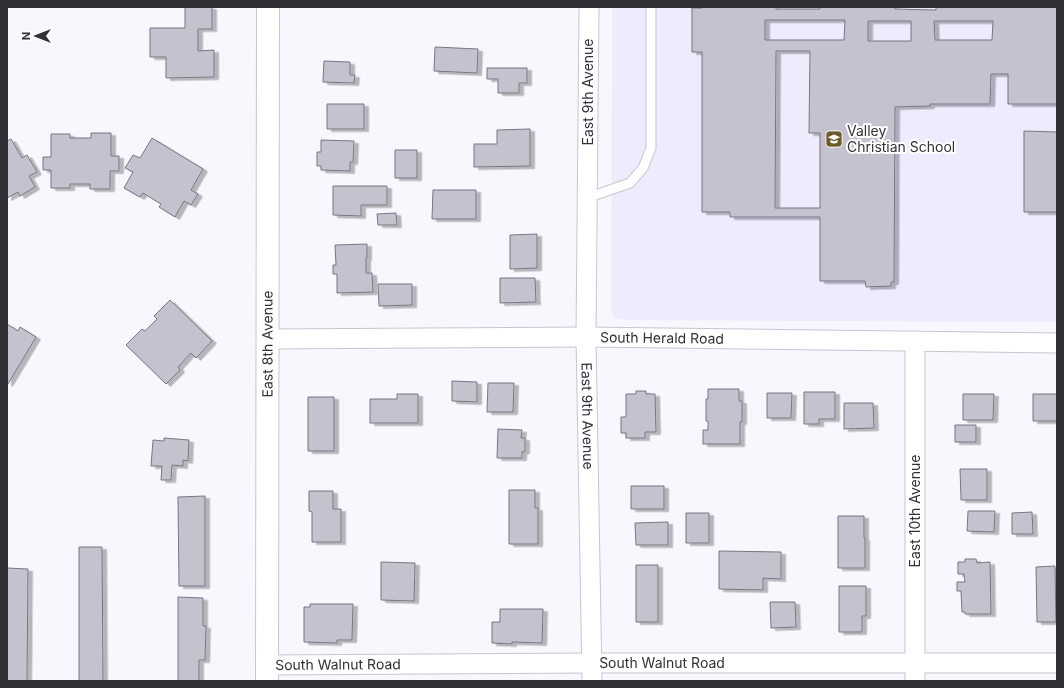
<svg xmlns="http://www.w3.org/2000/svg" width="1064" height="688" viewBox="0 0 1064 688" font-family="Inter,sans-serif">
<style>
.built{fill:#efeafc}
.building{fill:#c5c1cf;stroke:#797582;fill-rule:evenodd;filter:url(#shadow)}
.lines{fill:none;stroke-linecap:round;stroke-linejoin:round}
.lane-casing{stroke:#c9c4d3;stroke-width:11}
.street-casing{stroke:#c9c4d3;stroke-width:21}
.secondary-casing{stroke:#c9c4d3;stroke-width:24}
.lane{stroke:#fff;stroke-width:9}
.street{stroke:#fff;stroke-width:19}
.secondary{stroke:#fff;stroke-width:22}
.labels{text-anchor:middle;stroke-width:4;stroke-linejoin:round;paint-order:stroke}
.street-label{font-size:14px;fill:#323036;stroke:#fff}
.poi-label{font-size:14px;fill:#323036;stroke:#fff;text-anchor:start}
</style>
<defs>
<filter id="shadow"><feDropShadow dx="4.5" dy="2.5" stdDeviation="0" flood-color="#0004"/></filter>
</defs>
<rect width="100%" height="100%" fill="#f8f7fd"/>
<path class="built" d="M612 7H1057V322L626 320 614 318 611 309Z"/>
<path class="building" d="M185 7H212V29H198V51L214 50V77L166 78V57H150V28H185Z
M702 7H776V9H820V7H895V9L936 10V7H1057V104H1008V74H991L990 104H930V106L895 107 894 282H891V286L866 287 865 281H820V217H730V212H702V52H692V8H702ZM765 20H845L844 40H765ZM868 21H911V41H868ZM934 21H993L992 40H935ZM776 51H810L809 133H820V208H775Z
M435 47 478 49 477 73 434 71Z
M324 61 350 62V75H355L354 83 323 82Z
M487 68H527V83H519V93H498V79H487Z
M327 104H364V129H327Z
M530 129V166L474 167V144H497V130Z
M1024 131 1057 132V212H1024Z
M91 133H111V156H119V171H110V189H90V184H70V188H51V170H43V157H51V134H70V138H91Z
M152 138 203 169 191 190 198 194 191 205 184 201 175 217 159 207 161 204 143 193 140 197 124 188 133 172 125 168 133 155 140 158Z
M11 139 22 158 27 155 37 172 29 176 35 187 20 196 18 192 7 198V141Z
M321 140 354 141 353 162H350V171L321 170V166H317V152H321Z
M395 150H417V178H395Z
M333 186H387V205H361V216L333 215Z
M433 190H476V219H432Z
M396 213 397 225H378L377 214Z
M537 234V268L510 269V235Z
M367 244V258H366V273H372L373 292 337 293V274H333V265H336L335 245Z
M500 278H535L536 302 500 303Z
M378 284H412V305L379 306Z
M170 300 212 341 196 358 191 353 178 367 180 370 166 384 126 345 142 329 145 331 157 319 154 316Z
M7 324 18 331 20 327 36 337 8 384 7 383Z
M452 381 477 382V402L452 401Z
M488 383H514L513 412H487Z
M708 389H739V401H742V422H740V444H703V430H708V421H706V399H708Z
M636 391H646V394H655L656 432H645V438H626V433H621V417H626V394H636Z
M804 392H835V419H819V424H804Z
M767 393H792L791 418H767Z
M397 394H418V423H370V399H397Z
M963 394H994L993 420H963Z
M1033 394H1057V421H1033Z
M308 397H334V451H308Z
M844 403H873L874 428 844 429Z
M955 425H976V442H955Z
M498 429 522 430 521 438H525V451L522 452V458H497Z
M164 438 189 440 188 461 183 460V466L172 465 171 480H161L162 466H151L153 440 164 441Z
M960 469H987V500H961Z
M631 486H664V509H631Z
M509 490H535V508H538V544H509Z
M309 491H333V509H341V542H312V512L309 511Z
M205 496V586H179L178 497Z
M968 511H995L994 532 967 531Z
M1032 512 1033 534H1012V513Z
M686 513H709V543H686Z
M838 516H864V538H865V568H838Z
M668 522V545H636L635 523Z
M79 547H102L103 681H79Z
M719 551 781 552V579L763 578V590L719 589Z
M965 559H976L977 563 990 562 991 614H965V612H962L961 591H957V582H965L964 574H958V562H965Z
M381 562 415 563 414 601 381 600Z
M636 565H658V622H636Z
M1055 566 1056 622H1037L1036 567Z
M7 568 28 569 27 681H7Z
M839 586H866V616H862V632H839Z
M178 597 203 598V626H206L205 660H199V681H178Z
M770 602H795L796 627 771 628Z
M310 604H353L352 640H337V643L304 642V607H310Z
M500 609H543L542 643 512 642V644L492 643V622H500Z"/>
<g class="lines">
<g class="lane-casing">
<path id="lane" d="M587 198 630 183 643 168 651 148V7"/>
</g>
<g class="street-casing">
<g id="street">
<path id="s1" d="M589 7 586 337 592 681"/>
<path id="s2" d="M267 339 586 337 1057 343"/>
<path d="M915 341V681"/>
<path id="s3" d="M267 665 592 663H1057"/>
</g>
</g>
<g class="secondary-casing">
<g id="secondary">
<path id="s4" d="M267 681 268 7"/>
</g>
</g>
<use href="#lane" class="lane"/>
<use href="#street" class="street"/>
<use href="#secondary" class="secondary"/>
</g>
<defs>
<g id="school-square" transform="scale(0.9)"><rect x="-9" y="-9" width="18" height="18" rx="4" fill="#6c5a28" stroke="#fff"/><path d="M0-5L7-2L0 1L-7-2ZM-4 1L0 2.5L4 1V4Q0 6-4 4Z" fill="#fff"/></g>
</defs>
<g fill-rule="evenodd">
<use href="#school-square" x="834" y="139"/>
</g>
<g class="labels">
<g class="street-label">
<text transform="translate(588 92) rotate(-90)" y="5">East 9th Avenue</text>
<text dy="5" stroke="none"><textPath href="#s2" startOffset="395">South Herald Road</textPath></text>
<text dy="5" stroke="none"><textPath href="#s4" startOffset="337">East 8th Avenue</textPath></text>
<text dy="5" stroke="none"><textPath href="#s1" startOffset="409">East 9th Avenue</textPath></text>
<text transform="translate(915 511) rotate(-90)" y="5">East 10th Avenue</text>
<text dy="5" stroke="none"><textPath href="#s3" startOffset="395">South Walnut Road</textPath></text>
<text dy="5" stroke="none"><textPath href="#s3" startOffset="71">South Walnut Road</textPath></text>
</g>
<g class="poi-label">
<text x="847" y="136">Valley<tspan x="847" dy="16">Christian School</tspan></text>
</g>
</g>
<rect width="1064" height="688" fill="none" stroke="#323036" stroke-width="16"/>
<g transform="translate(36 36) rotate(270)" stroke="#ffffff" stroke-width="3" paint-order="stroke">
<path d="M0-3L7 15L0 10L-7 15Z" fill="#323036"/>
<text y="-6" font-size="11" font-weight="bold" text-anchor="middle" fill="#323036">N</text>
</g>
</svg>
